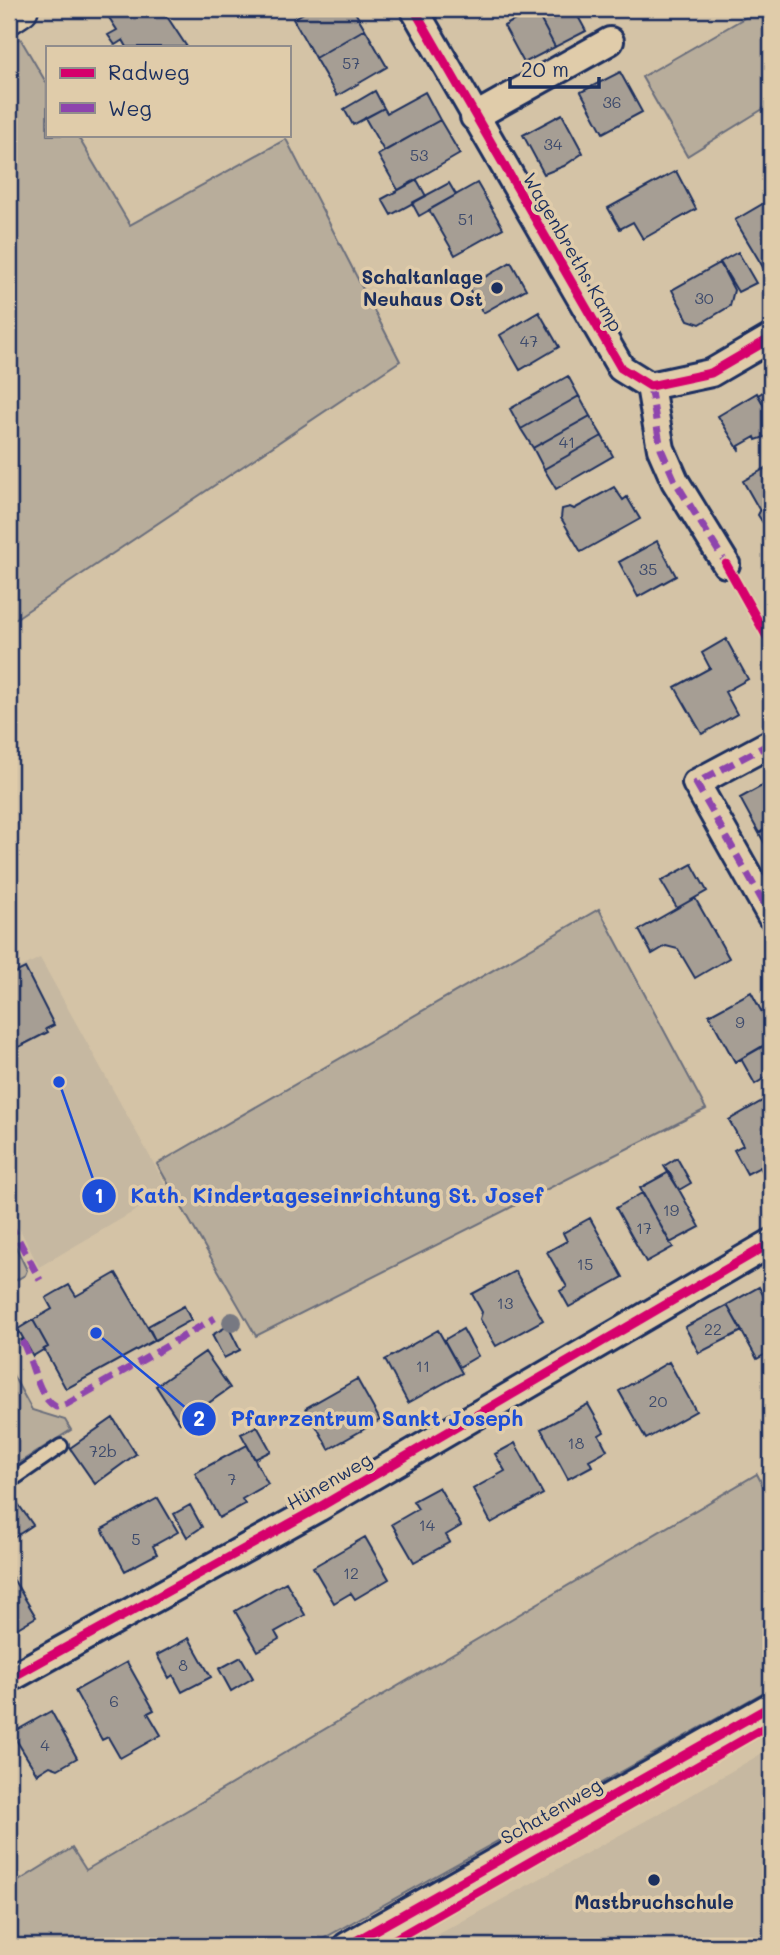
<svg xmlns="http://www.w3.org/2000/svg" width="780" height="1955" viewBox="0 0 780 1955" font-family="Mali,sans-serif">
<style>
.built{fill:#c6b8a1}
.green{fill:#b8ad9b;stroke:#6a6e7c;stroke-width:2}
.building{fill:#a69e94;stroke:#1b2f5e;stroke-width:2}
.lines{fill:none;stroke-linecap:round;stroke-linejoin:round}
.service-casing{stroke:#1b2f5e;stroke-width:18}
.minor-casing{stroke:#1b2f5e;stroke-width:32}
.tertiary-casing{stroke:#1b2f5e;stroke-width:38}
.path{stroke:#1b2f5e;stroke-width:4.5;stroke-dasharray:5 5;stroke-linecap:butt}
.service{stroke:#e0ccaa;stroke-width:12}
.minor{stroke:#e0ccaa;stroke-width:26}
.tertiary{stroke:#e0ccaa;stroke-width:33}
.quiet{stroke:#8e44ad;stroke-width:7;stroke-dasharray:14 7;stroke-linecap:butt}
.cycleway-casing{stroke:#e0ccaa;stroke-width:13}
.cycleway{stroke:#d6006c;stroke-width:9}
.tree{fill:#777982}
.poi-dot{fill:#1b2f5e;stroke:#e0ccaa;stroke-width:2.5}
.labels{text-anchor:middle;stroke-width:7;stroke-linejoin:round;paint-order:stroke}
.number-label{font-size:16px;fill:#3e4b6c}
.street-label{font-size:19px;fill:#1b2f5e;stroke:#e0ccaa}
.poi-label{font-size:19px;font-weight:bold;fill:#1b2f5e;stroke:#e0ccaa;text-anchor:end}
.leader{fill:none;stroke:#1d4ed8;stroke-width:2.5}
.callout-dot{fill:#1d4ed8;stroke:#e0ccaa;stroke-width:2.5}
.mark-label{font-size:21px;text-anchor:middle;font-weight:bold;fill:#fff}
.callout-label{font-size:21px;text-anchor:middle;font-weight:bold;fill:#1d4ed8;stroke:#e0ccaa;stroke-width:7;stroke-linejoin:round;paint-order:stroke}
</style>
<rect width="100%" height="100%" fill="#d4c3a6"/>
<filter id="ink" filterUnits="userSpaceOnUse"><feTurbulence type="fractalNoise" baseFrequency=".0143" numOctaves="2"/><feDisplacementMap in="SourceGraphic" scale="14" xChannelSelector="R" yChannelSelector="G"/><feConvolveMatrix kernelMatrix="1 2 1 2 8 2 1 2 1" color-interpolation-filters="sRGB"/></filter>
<g filter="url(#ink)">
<path class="built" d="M40 958 169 1191 39 1267 9 1208V973Z
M771 1748V1946H417L658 1814Z"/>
<path class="green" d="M760 9H771V104L687 156 642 77Z
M20 38 47 84V135H77L130 225 286 139 400 361 9 623V46Z
M599 909 706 1109 256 1336 157 1164Z
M9 1233 27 1270 25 1275 9 1284Z
M9 1368 32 1410 65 1420 71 1430 9 1469Z
M757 1474 771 1501V1688L310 1946H9V1887L72 1848 86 1870Z"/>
<path class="building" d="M119 9H162L187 47H127L123 40 115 45 108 35 117 30 108 16Z
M311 9H353L365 29 315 58 293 19Z
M535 9H574L586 31 555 47Z
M535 9 555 47 524 63 504 26Z
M365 29 387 67 337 96 315 58Z
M620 72 642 112 603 133 581 92Z
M375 91 384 108 353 125 344 109Z
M425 92 440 120 384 151 365 118 384 108 387 113Z
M562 114 583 153 564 166 544 174 523 135Z
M440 120 460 154 398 190 378 155Z
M676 171 696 209 643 239 633 222 620 229 608 208Z
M417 180 426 196 391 215 382 199Z
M449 183 456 195 419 216 412 203Z
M477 183 503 228 455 255 429 210Z
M766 202 771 212V262L763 267 735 220Z
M738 252 756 283 738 292 720 262Z
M511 262 526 289 483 313 468 287Z
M720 263 734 290 730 306 700 324 688 320 672 290Z
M539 312 559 347 520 370 500 335Z
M568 376 579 396 521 429 510 409Z
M771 387V418L758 395Z
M757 393 771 418V435L756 440 755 437 739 446 740 449 739 450 718 416Z
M579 396 590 416 533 448 521 429Z
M590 416 602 436 544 469 533 448Z
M602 436 613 456 556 489 544 469Z
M771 465V522L767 524 763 523 758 515 760 511 743 481Z
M614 487 623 500 627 497 640 519 581 552 561 518 562 509 570 507 574 509Z
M657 541 676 576 638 597 619 562Z
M726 639 748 679 725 692 737 714 702 734 675 687 710 668 702 653Z
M771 781V825L759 833 740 798Z
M771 825V855L759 833Z
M692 864 707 891 677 908 661 881Z
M695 898 729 958 695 978 678 949 666 946 652 954 639 930Z
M25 968 54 1025 46 1029 48 1032 9 1052V976Z
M751 992 771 1029V1041L735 1062 709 1015Z
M771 1042V1074L755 1084 741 1059Z
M771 1096V1188L760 1167 747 1174 734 1150 743 1145 729 1120Z
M677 1158 691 1183 679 1190 664 1166Z
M669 1172 700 1227 670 1243 640 1188Z
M642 1193 673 1247 646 1262 616 1208Z
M590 1218 623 1277 569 1307 560 1291 567 1287 547 1252 567 1241 563 1233Z
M515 1271 543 1320 496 1346 480 1319 482 1312 472 1294Z
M116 1273 155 1340 66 1389 44 1349 48 1347 33 1320 52 1309 46 1298 58 1291 69 1285 76 1296Z
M759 1287 771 1310V1351L757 1359 727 1305Z
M727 1305 742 1331 699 1353 685 1327Z
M184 1306 191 1320 155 1340 148 1326Z
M33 1320 48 1347 33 1356 18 1329Z
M228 1326 240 1350 224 1358 212 1335Z
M463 1329 478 1356 459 1367 444 1340Z
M438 1330 462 1373 408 1403 385 1360Z
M205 1352 230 1388 180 1423 156 1386Z
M669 1362 696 1411 646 1439 619 1391Z
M357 1379 380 1420 329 1449 306 1408Z
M588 1404 604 1432 599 1435 607 1450 589 1460 592 1466 568 1479 541 1429Z
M113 1418 136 1454 95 1484 70 1448Z
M257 1426 271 1451 255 1459 241 1434Z
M515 1443 543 1494 491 1523 473 1489 505 1471 495 1454Z
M247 1445 268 1484 242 1499 245 1504 219 1518 195 1473Z
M439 1487 461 1526 446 1535 450 1542 414 1562 392 1524 418 1509 413 1501Z
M9 1491 33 1525 9 1541Z
M158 1498 178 1532 153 1546 157 1554 125 1571 102 1529Z
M190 1505 202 1527 187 1537 174 1514Z
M365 1537 389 1579 355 1599 351 1593 334 1603 313 1567Z
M12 1577 36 1617 9 1633V1580Z
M286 1582 305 1615 275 1632 279 1639 258 1651 235 1611Z
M189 1638 211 1677 182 1692 173 1675 169 1678 157 1655Z
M241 1657 253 1678 231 1691 219 1669Z
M127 1662 154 1710 148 1713 161 1735 120 1758 108 1737 102 1740 75 1691Z
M51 1711 77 1758 58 1769 50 1766 37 1774 12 1733Z"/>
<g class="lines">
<g class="service-casing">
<path id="service" d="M9 1482 61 1446"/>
</g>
<g class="minor-casing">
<path id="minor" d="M414 9 621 368 650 386 711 373 771 338
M474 117 610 41
M650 386 661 449 675 481 726 564
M771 743 696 783 771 916
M9 1679 318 1508 771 1243
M347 1946 771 1706"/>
</g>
<g class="tertiary-casing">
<path id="tertiary" d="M9 17 21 9"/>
</g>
<path class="path" d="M16 1330 22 1341"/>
<use href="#service" class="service"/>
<use href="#minor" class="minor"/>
<use href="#tertiary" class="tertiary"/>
<path class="quiet" d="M650 386 661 449 675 481 730 570
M771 743 696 783 771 916
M9 1222 40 1280
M9 1316 16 1330
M22 1341C33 1360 37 1397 56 1407L67 1404 215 1318"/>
<g class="cycleway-casing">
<path id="cycleway" d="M414 9 621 368 650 386 711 373 771 338
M726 564 771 644
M9 1679 318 1508 771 1243
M347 1946 771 1706
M383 1946 771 1724"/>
</g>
<use href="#cycleway" class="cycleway"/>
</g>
<circle class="tree" cx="232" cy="1322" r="10"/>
</g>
<g class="poi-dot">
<circle cx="497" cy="288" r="7"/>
<circle cx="654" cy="1880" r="7"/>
</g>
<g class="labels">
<g class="number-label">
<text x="351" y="69">57</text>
<text x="612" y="108">36</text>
<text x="553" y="150">34</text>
<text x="419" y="161">53</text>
<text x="466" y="225">51</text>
<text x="704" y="304">30</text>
<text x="529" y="347">47</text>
<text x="567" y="448">41</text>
<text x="648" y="575">35</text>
<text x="740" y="1028">9</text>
<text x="671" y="1216">19</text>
<text x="644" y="1234">17</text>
<text x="585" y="1270">15</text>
<text x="505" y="1309">13</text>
<text x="713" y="1335">22</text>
<text x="423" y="1372">11</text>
<text x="658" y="1407">20</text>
<text x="576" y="1449">18</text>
<text x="103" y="1457">72b</text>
<text x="232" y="1485">7</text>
<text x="427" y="1531">14</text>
<text x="136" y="1545">5</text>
<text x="351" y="1579">12</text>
<text x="183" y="1671">8</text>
<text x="114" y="1707">6</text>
<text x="45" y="1751">4</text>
</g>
<g class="street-label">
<text transform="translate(573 252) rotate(60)" y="7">Wagenbreths Kamp</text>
<text transform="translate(329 1481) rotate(-30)" y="7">Hünenweg</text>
<text transform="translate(551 1811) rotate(-30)" y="7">Schatenweg</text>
</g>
<g class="poi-label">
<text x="483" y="284">Schaltanlage<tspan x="483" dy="22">Neuhaus Ost</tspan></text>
<text x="654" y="1909" text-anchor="middle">Mastbruchschule</text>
</g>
</g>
<path class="leader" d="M59 1082L99 1196M96 1333L199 1419"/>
<g class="callout-dot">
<circle cx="59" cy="1082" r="7"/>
<circle cx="96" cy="1333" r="7"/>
<circle cx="99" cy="1196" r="18"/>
<circle cx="199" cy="1419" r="18"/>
</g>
<g class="mark-label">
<text x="99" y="1203">1</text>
<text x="199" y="1426">2</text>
</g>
<g class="callout-label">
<text x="337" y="1203">Kath. Kindertageseinrichtung St. Josef</text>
<text x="377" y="1426">Pfarrzentrum Sankt Joseph</text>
</g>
<rect width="780" height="1955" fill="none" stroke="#e0ccaa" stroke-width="35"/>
<rect x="18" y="18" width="745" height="1920" fill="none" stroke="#1b2f5e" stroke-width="2.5" filter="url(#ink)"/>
<rect x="46" y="46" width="245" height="91" fill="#e0ccaa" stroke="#918d8c" stroke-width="2"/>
<rect x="60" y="68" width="35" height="10" fill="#d6006c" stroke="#918d8c" stroke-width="2"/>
<text x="108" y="80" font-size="21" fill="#1b2f5e">Radweg</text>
<rect x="60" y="103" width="35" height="10" fill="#8e44ad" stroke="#918d8c" stroke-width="2"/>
<text x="108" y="116" font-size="21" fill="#1b2f5e">Weg</text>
<path d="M510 77v10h89v-10" fill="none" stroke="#1b2f5e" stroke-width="3.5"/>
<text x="521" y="77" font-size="21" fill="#1b2f5e" stroke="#e0ccaa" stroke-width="5" paint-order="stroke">20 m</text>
</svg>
